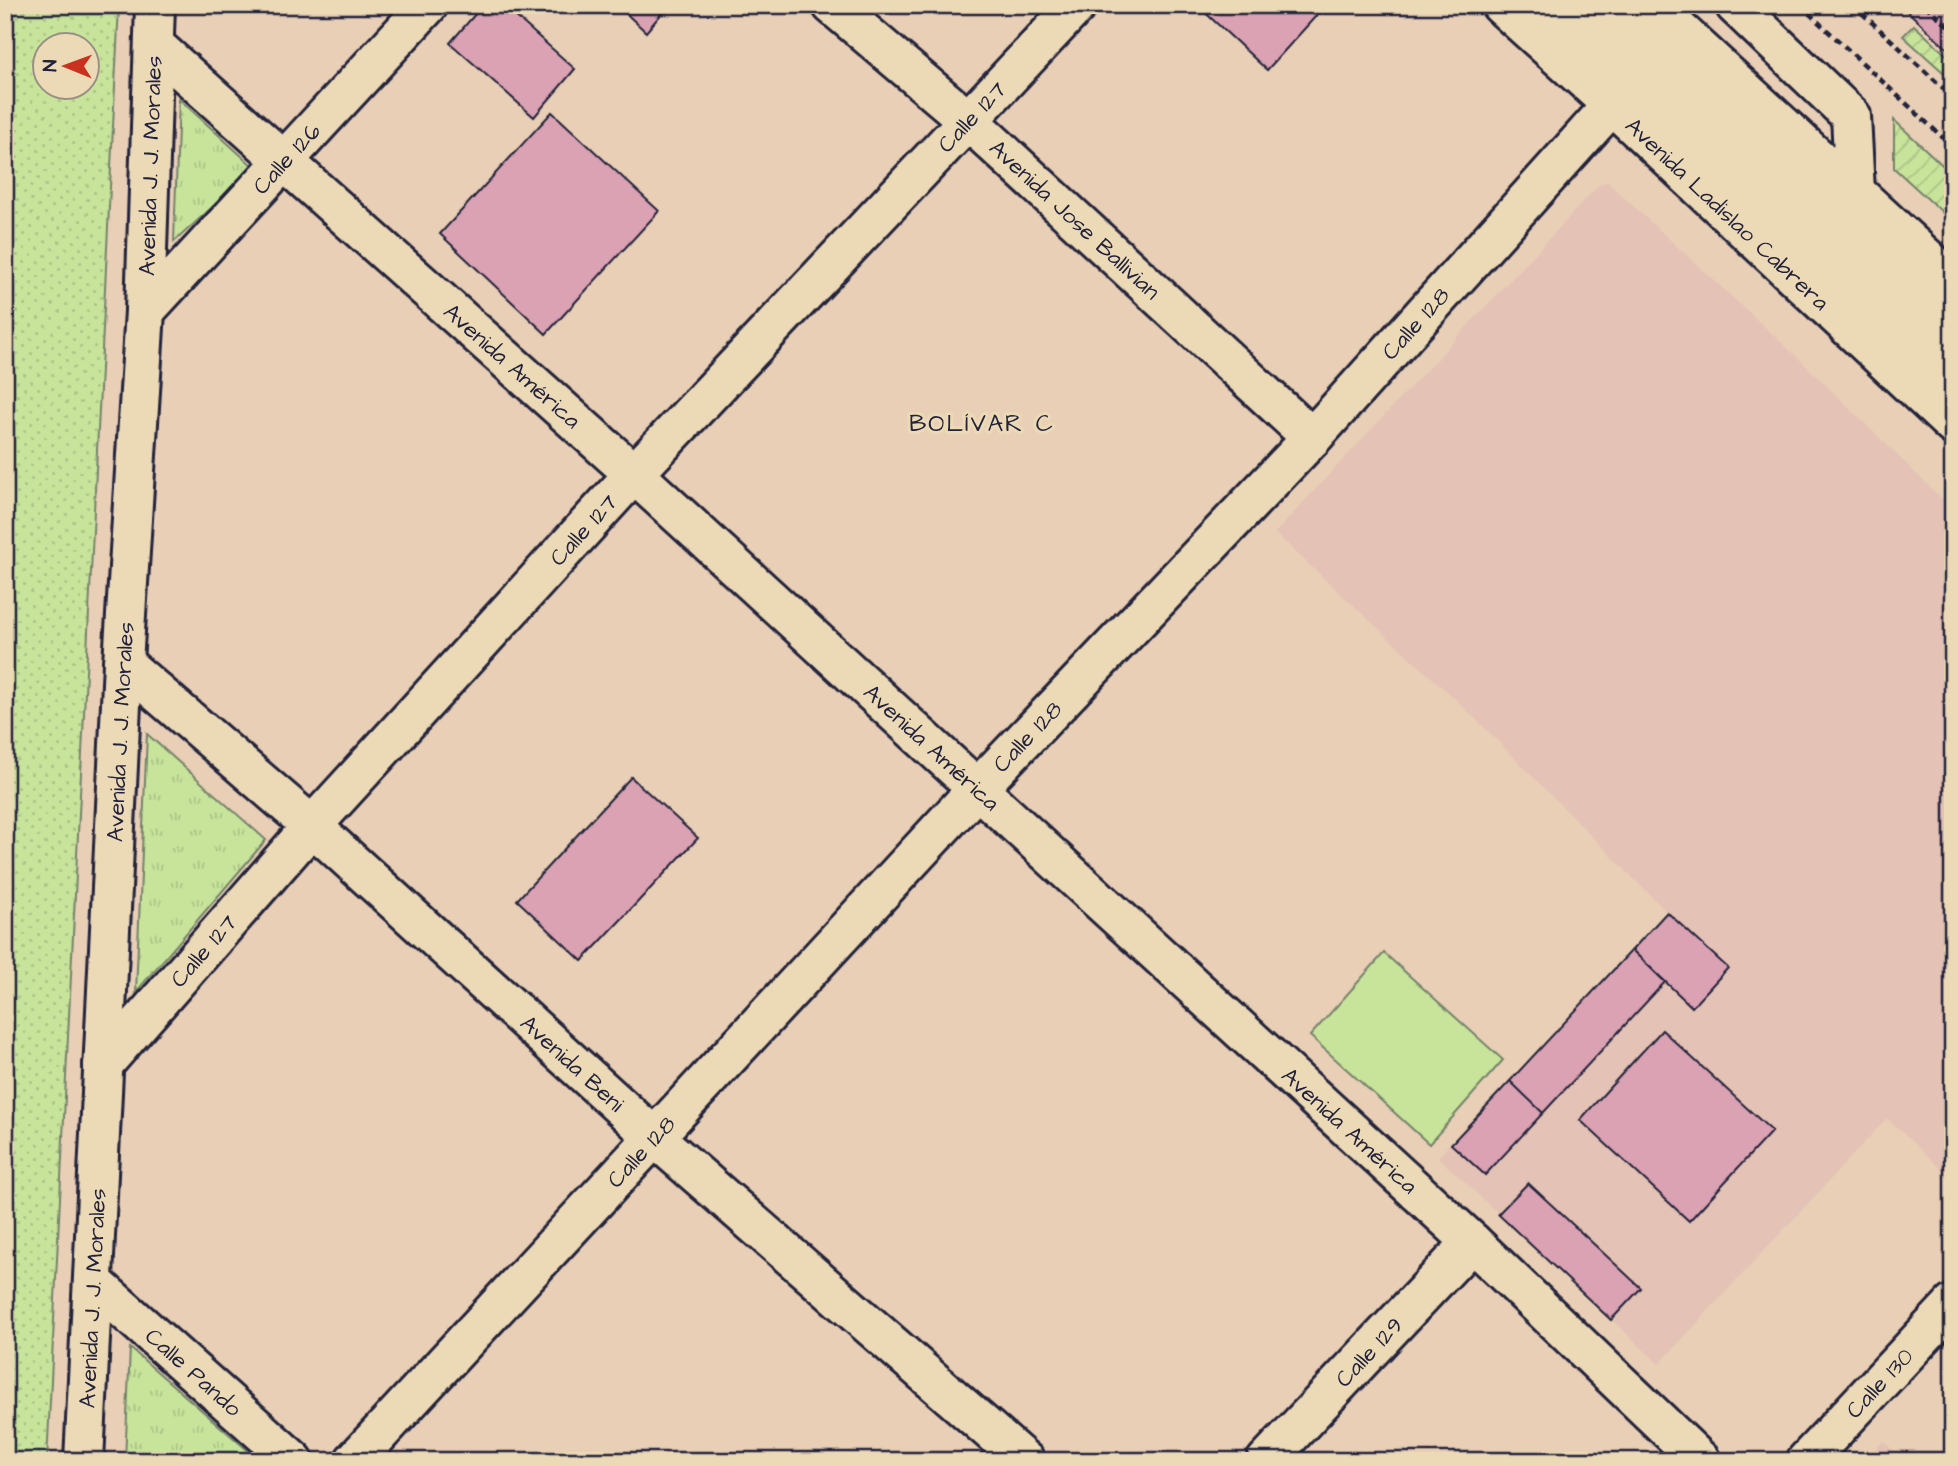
<svg xmlns="http://www.w3.org/2000/svg" width="1958" height="1466" viewBox="0 0 1958 1466" font-family="'Architects Daughter',sans-serif">
<style>
.built{fill:#e4c2b5}
.grass{fill:url(#grass-dots);stroke:#75836b;stroke-width:2;fill-rule:evenodd}
.park{fill:url(#park-tufts);stroke:#75836b;stroke-width:2}
.garden{fill:url(#garden-furrows);stroke:#75836b;stroke-width:2}
.pitch{fill:#c8e49b;stroke:#75836b;stroke-width:2}
.building{fill:#daa2b3;stroke:#22223b;stroke-width:2}
.lines{fill:none;stroke-linecap:round;stroke-linejoin:round}
.minor-casing{stroke:#22223b;stroke-width:44}
.major-casing{stroke:#22223b;stroke-width:44}
.highway-casing{stroke:#22223b;stroke-width:44}
.path{stroke:#22223b;stroke-width:4.5;stroke-dasharray:7 5;stroke-linecap:butt}
.minor{stroke:#ecdab7;stroke-width:38}
.major{stroke:#ecdab7;stroke-width:38}
.highway{stroke:#ecdab7;stroke-width:38}
.labels{text-anchor:middle;stroke-width:6;stroke-linejoin:round;paint-order:stroke}
.street-label{font-size:23px;fill:#22223b;stroke:#ecdab7}
.neighbourhood-label{font-size:24px;letter-spacing:2px;fill:#22223b;stroke:#ecdab7}
</style>
<defs>
<pattern id="grass-dots" width="8" height="8" patternUnits="userSpaceOnUse" patternTransform="scale(1.75)"><rect width="8" height="8" fill="#c8e49b"/><path d="M2 2h.1M6 6h.1" fill="none" stroke="#acc386" stroke-width="1.8" stroke-linecap="round"/></pattern>
<pattern id="park-tufts" width="24" height="20" patternUnits="userSpaceOnUse" patternTransform="scale(1.75)"><rect width="24" height="20" fill="#c8e49b"/><path d="M3 7l-1-3M5 7V3M7 7l1-3M15 17l-1-3M17 17v-4M19 17l1-3" fill="none" stroke="#acc386"/></pattern>
<pattern id="garden-furrows" width="10" height="10" patternUnits="userSpaceOnUse" patternTransform="scale(1.75)"><rect width="10" height="10" fill="#c8e49b"/><path d="M-1 1l2-2M0 10L10 0M9 11l2-2" fill="none" stroke="#acc386"/></pattern>
</defs>
<rect width="100%" height="100%" fill="#e8cfb6"/>
<filter id="ink" filterUnits="userSpaceOnUse"><feTurbulence type="fractalNoise" baseFrequency=".0143" numOctaves="2"/><feDisplacementMap in="SourceGraphic" scale="14" xChannelSelector="R" yChannelSelector="G"/><feConvolveMatrix kernelMatrix="1 2 1 2 8 2 1 2 1" color-interpolation-filters="sRGB"/></filter>
<g filter="url(#ink)">
<path class="built" d="M1607 182 1795 355 1953 510V1180L1887 1118 1659 1364 1438 1157 1667 912 1466 709 1275 533 1600 184Z
M1883 1441 1904 1461H1865Z"/>
<path class="grass" d="M5 5H119L47 1461H5ZM46 46H88V88H46Z"/>
<path class="park" d="M179 99 255 168 174 242Z
M147 734 266 840 136 992Z
M130 1348 260 1461H125Z"/>
<path class="garden" d="M1914 25 1953 61V81L1903 36Z
M1894 120 1953 175V222L1894 168Z"/>
<path class="pitch" d="M1384 953 1503 1060 1429 1144 1310 1036Z"/>
<path class="building" d="M483 5H503L575 69 534 117 450 43Z
M617 5H669L646 32Z
M1197 5H1326L1267 70Z
M1901 5H1953V54Z
M552 112 659 211 546 334 440 234Z
M631 777 698 838 582 961 517 900Z
M1667 912 1728 968 1692 1007 1632 950Z
M1632 950 1665 982 1543 1113 1510 1081Z
M1662 1030 1772 1131 1689 1221 1580 1120Z
M1510 1081 1543 1113 1485 1175 1451 1144Z
M1528 1183 1641 1288 1611 1320 1498 1214Z"/>
<g class="lines">
<g class="minor-casing">
<g id="minor">
<path id="s1" d="M832 5 970 122 1312 438"/>
<path d="M1735 5 1851 116 1855 192"/>
<path id="s2" d="M154 45 634 474 1472 1242 1701 1461"/>
<path id="s3" d="M145 311 428 5"/>
<path id="s4" d="M123 663 312 826 654 1137 1025 1461"/>
<path id="s5" d="M103 1065 312 826 634 474 1077 5"/>
<path id="s6" d="M93 1282 294 1461"/>
<path id="s7" d="M354 1461 976 790 1312 438 1612 105"/>
<path id="s8" d="M1266 1461 1472 1242"/>
<path id="s9" d="M1806 1461 1953 1304"/>
</g>
</g>
<g class="major-casing">
<g id="major">
<path d="M1550 5 1953 378"/>
<path d="M1604 5 1953 327"/>
<path id="s10" d="M84 1461 123 663 145 311 155 5"/>
</g>
</g>
<g class="highway-casing">
<g id="highway">
<path id="s11" d="M1501 5 1612 105 1953 425"/>
<path d="M1652 5 1953 282"/>
</g>
</g>
<path class="path" d="M1800 5 1953 147
M1853 5 1953 97
M1925 5 1953 30"/>
<use href="#minor" class="minor"/>
<use href="#major" class="major"/>
<use href="#highway" class="highway"/>
</g>
</g>
<g class="labels">
<g class="street-label">
<text dy="8" stroke="none"><textPath href="#s5" startOffset="1286">Calle 127</textPath></text>
<text dy="8" stroke="none"><textPath href="#s3" startOffset="208">Calle 126</textPath></text>
<text dy="8" stroke="none"><textPath href="#s10" startOffset="1297">Avenida J. J. Morales</textPath></text>
<text dy="8" stroke="none"><textPath href="#s11" startOffset="308">Avenida Ladislao Cabrera</textPath></text>
<text dy="8" stroke="none"><textPath href="#s1" startOffset="324">Avenida Jose Ballivian</textPath></text>
<text dy="8" stroke="none"><textPath href="#s7" startOffset="1556">Calle 128</textPath></text>
<text dy="8" stroke="none"><textPath href="#s2" startOffset="481">Avenida América</textPath></text>
<text dy="8" stroke="none"><textPath href="#s5" startOffset="719">Calle 127</textPath></text>
<text dy="8" stroke="none"><textPath href="#s10" startOffset="730">Avenida J. J. Morales</textPath></text>
<text dy="8" stroke="none"><textPath href="#s7" startOffset="989">Calle 128</textPath></text>
<text dy="8" stroke="none"><textPath href="#s2" startOffset="1048">Avenida América</textPath></text>
<text dy="8" stroke="none"><textPath href="#s5" startOffset="152">Calle 127</textPath></text>
<text dy="8" stroke="none"><textPath href="#s4" startOffset="602">Avenida Beni</textPath></text>
<text dy="8" stroke="none"><textPath href="#s2" startOffset="1615">Avenida América</textPath></text>
<text dy="8" stroke="none"><textPath href="#s7" startOffset="422">Calle 128</textPath></text>
<text dy="8" stroke="none"><textPath href="#s10" startOffset="163">Avenida J. J. Morales</textPath></text>
<text dy="8" stroke="none"><textPath href="#s8" startOffset="150">Calle 129</textPath></text>
<text dy="8" stroke="none"><textPath href="#s6" startOffset="135">Calle Pando</textPath></text>
<text dy="8" stroke="none"><textPath href="#s9" startOffset="107">Calle 130</textPath></text>
</g>
<g class="neighbourhood-label">
<text x="982" y="431">BOLÍVAR C</text>
</g>
</g>
<rect width="1958" height="1466" fill="none" stroke="#ecdab7" stroke-width="28"/>
<rect x="14" y="14" width="1930" height="1438" fill="none" stroke="#22223b" stroke-width="2.5" filter="url(#ink)"/>
<g transform="translate(66 66) rotate(271)"><circle r="33" fill="#ecdab7" stroke="#9b9085" stroke-width="2"/>
<path d="M0-5L12 26L0 18L-12 26Z" fill="#c8321e"/>
<text y="-10" font-size="19" font-weight="bold" text-anchor="middle" fill="#22223b">N</text>
</g>
</svg>
